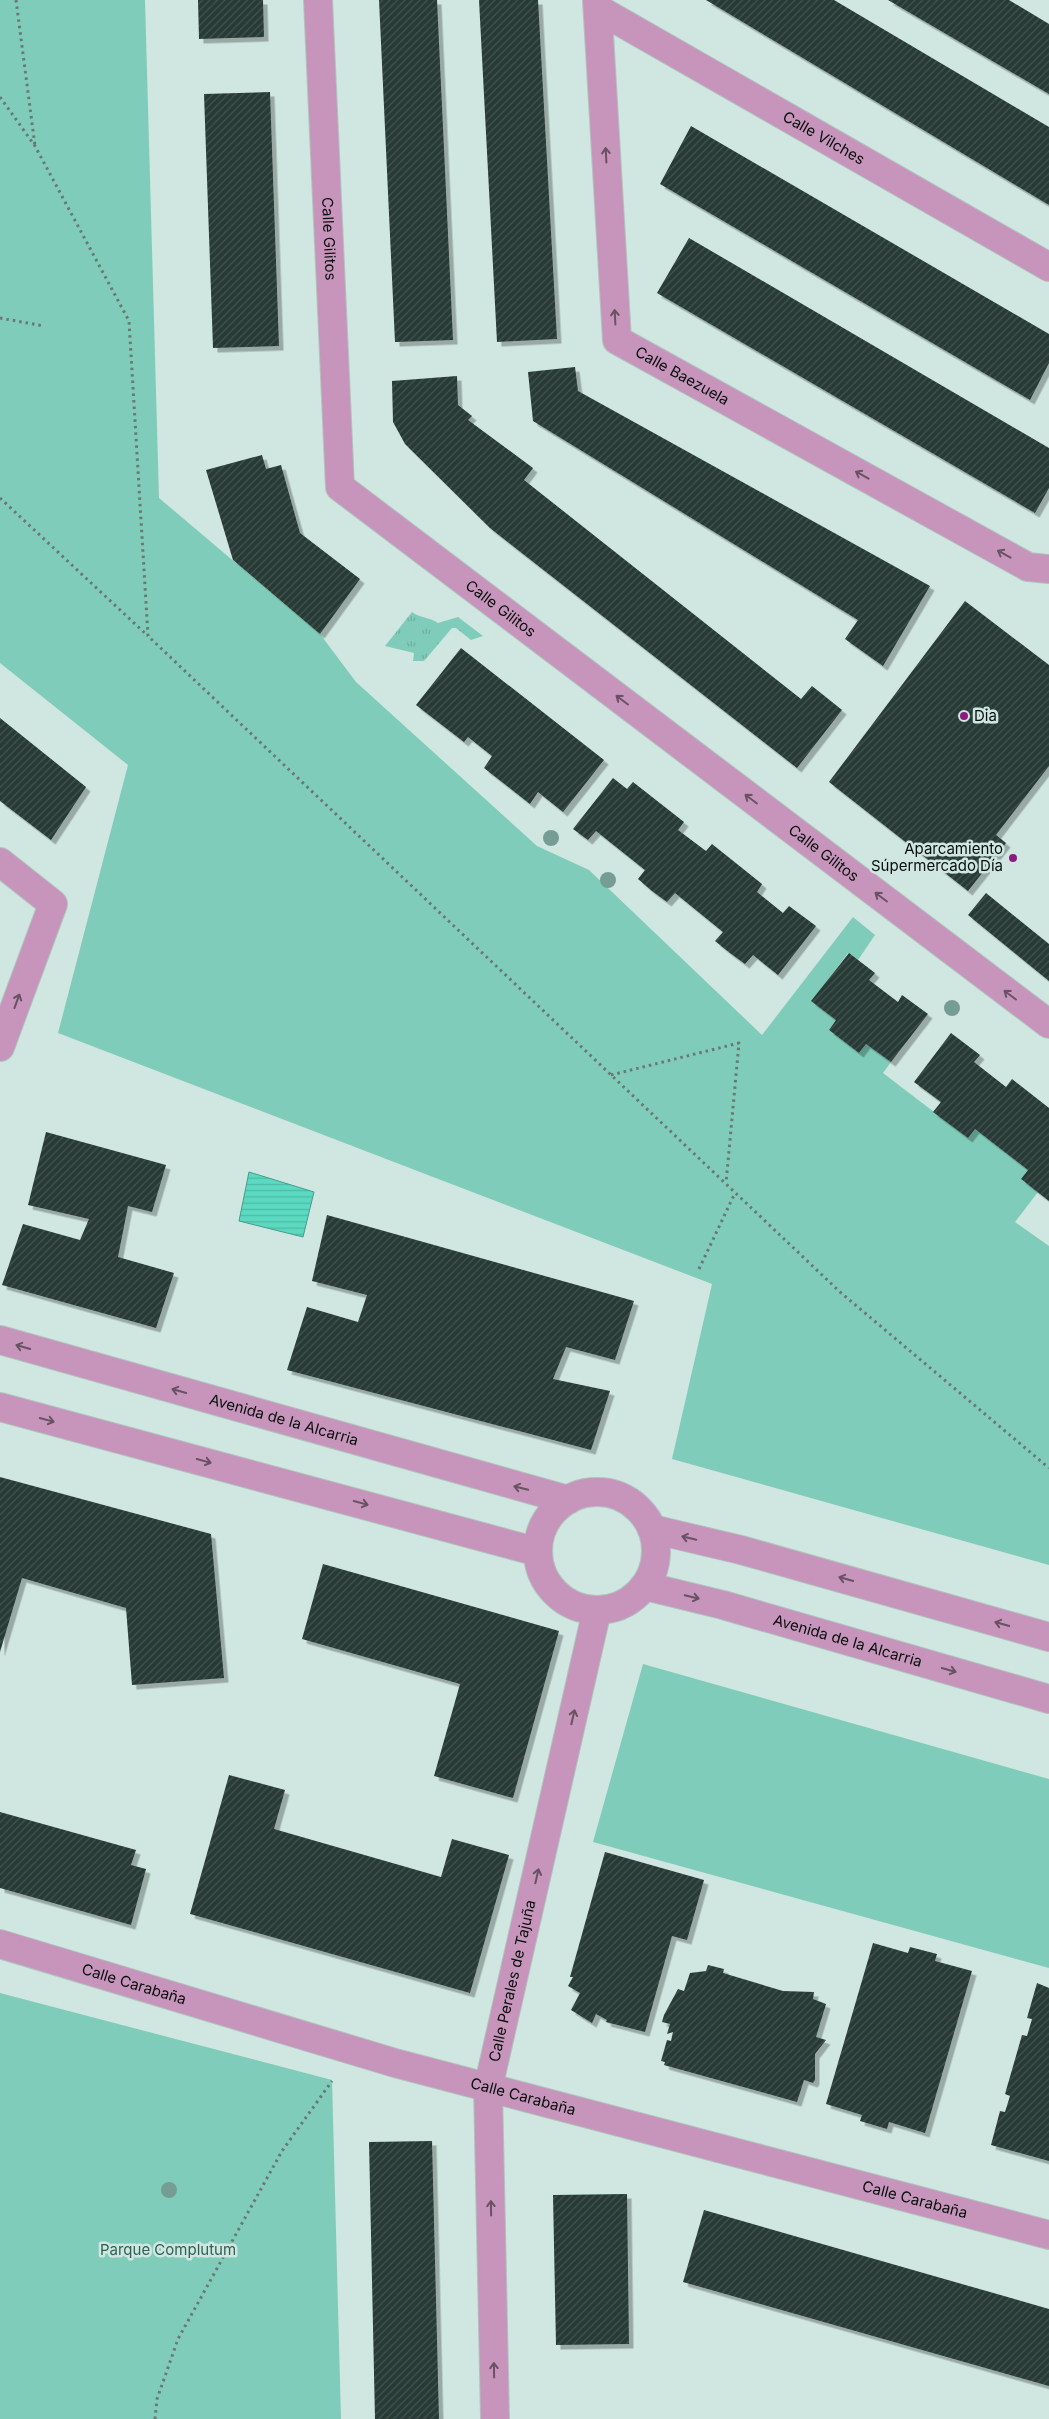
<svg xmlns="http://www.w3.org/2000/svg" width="1049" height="2419" viewBox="0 0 1049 2419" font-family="Inter,sans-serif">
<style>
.grass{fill:url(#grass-tufts)}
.green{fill:#80ccba}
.water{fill:url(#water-rules);stroke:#439d8b}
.building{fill:url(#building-hatch);filter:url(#shadow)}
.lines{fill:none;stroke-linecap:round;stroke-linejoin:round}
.minor-casing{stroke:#b0c4be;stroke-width:30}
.path{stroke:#6a7874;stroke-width:3;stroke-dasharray:2.5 4;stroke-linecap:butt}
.minor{stroke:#c794bb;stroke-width:28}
.tree{fill:#769d94}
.oneway{stroke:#685264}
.poi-dot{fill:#8d1b7d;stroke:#d0e6e0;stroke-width:2}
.labels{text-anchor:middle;stroke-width:5;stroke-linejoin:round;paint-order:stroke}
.street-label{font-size:15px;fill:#080f0d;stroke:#d0e6e0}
.poi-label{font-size:15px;fill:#080f0d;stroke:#d0e6e0;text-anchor:start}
.park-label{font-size:15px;fill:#2d6156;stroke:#d0e6e0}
</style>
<defs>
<pattern id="grass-tufts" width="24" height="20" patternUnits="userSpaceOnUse" patternTransform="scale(1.25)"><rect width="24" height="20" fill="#80ccba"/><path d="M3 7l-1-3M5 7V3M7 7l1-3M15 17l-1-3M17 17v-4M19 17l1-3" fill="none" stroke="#6dae9f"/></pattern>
<pattern id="water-rules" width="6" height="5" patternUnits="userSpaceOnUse" patternTransform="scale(1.25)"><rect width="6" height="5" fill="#5cdac1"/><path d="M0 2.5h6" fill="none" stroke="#4ebaa5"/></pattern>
<pattern id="building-hatch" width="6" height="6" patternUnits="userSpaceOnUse" patternTransform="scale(1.25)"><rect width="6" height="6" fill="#283a35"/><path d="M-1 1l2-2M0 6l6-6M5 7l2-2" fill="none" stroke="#44534f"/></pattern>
<filter id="shadow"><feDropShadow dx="4.5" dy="4.5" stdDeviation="0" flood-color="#0004"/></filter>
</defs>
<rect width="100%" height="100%" fill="#d0e6e0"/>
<path class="grass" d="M412 612C420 618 429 617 438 623L458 617 483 636 471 640 456 628H452L424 661H413L414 653 385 646Z"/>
<path class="green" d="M0 0H145L159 498 320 634 356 682 537 846 589 870 762 1035 853 917 875 935 858 960 848 953 812 1001 836 1020 829 1030 859 1053 866 1044 891 1062 883 1073 968 1138 975 1129 1028 1170 1021 1179 1038 1192 1015 1222 1049 1246V1565L672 1459 712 1284 58 1033 128 765 0 663Z
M643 1664 1049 1779V1968L593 1842Z
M0 1993 332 2080 341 2419H0Z"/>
<path class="water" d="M249 1172 314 1192 303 1237 239 1221Z"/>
<path class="building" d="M198 0H263L264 37 199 39Z
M379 0H437L453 340 395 342Z
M479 0H538L557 339 497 342Z
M706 0H834L1049 127V205Z
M888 0H1009L1049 24V94Z
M270 92 279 346 213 348 204 94Z
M691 126 1049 334V363L1030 400 660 184Z
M689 238 1049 448V488L1035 513 657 293Z
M575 367 578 391 930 586 883 666 845 639 858 620 533 421 528 372Z
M457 376 458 405 472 416 468 420 533 468 524 480 801 699 812 686 842 710 797 768 490 528 405 444 393 422 392 381Z
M262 455 266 469 281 465 300 533 360 579 320 634 233 560 206 470Z
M965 601 1049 665V766L996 835 1006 843 968 891 829 782Z
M461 648 604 760 563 812 538 792 530 804 484 768 492 756 468 737 464 742 416 705Z
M0 718 86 787 51 840 0 801Z
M613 778 627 789 633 782 684 822 678 830 706 851 712 844 762 884 757 892 783 913 789 906 816 926 778 975 753 955 745 964 730 953 715 941 723 932 675 893 667 902 652 891 638 879 645 870 596 831 588 840 573 829Z
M986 893 1049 944V981L968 915Z
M849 953 875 973 869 980 898 1002 902 995 928 1014 891 1062 866 1044 859 1053 829 1030 836 1020 811 1001Z
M951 1033 980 1055 974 1062 1006 1087 1012 1079 1049 1108V1201L1021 1179 1028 1170 975 1129 968 1138 933 1112 941 1102 914 1082Z
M46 1132 166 1165 152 1212 128 1206 118 1257 174 1273 156 1328 2 1285 23 1224 80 1240 89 1219 28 1205Z
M327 1215 634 1301 615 1360 566 1347 553 1379 610 1391 591 1450 287 1370 307 1307 358 1322 367 1295 312 1281Z
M0 1477 211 1534 224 1678 132 1685 126 1608 22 1578 0 1652Z
M323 1564 559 1631 513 1798 434 1776 460 1684 302 1639Z
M229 1775 285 1790 274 1829 441 1877 452 1839 509 1855 470 1993 190 1914Z
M0 1812 136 1850 131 1865 146 1869 131 1925 0 1888Z
M605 1852 704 1880 687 1940 672 1936 645 2032 606 2022 607 2020 596 2014 592 2023 571 2010 580 1993 568 1986 573 1977H570Z
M873 1943 908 1953 910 1947 937 1954 935 1961 972 1971 925 2133 889 2122 887 2129 860 2121 862 2115 826 2104Z
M708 1965 724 1969 723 1973 783 1991 814 1992 813 1999 826 2004 816 2037 826 2040 815 2054V2080L813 2083 804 2080 797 2102 664 2065 665 2062 661 2061 667 2040 671 2041 673 2032 667 2034 670 2024 662 2022 664 2015 678 1989 684 1991 690 1973 706 1971Z
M1037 1983 1049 1988V2161L991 2145 1000 2111 1005 2112 1010 2096 1005 2094 1022 2035 1027 2036 1032 2019 1027 2018Z
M432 2141 439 2419H375L369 2142Z
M627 2194 629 2344 556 2345 553 2195Z
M704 2210 1049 2309V2386L683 2282Z"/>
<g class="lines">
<g class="minor-casing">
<g id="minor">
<path id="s1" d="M318 0 340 487 1049 1024"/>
<path id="s2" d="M597 0 617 340 1028 567 1049 569"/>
<path id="s3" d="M598 9 1049 267"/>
<path d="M0 862 53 904 0 1047"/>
<path id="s4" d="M0 1340 568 1500"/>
<path d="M0 1407 538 1552"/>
<circle cx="597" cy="1551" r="59"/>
<path d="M652 1529 741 1550 1049 1637"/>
<path id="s5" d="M645 1586 723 1605 1049 1699"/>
<path id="s6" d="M0 1944 395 2063 1049 2235"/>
<path id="s7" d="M495 2419 488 2088 597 1610"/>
</g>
</g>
<path class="path" d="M16 0 35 146
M0 97 35 146 129 321 148 636 840 1292 1049 1468
M0 318 44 326
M0 498 148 636
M611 1075 739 1043 726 1183
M699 1269 735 1193
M155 2419 157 2399 178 2339 282 2151 332 2081"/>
<use href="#minor" class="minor"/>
</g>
<g class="tree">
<circle cx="551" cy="838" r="8"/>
<circle cx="608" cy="880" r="8"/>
<circle cx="952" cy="1008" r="8"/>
<circle cx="169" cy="2190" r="8"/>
</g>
<defs><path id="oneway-shaft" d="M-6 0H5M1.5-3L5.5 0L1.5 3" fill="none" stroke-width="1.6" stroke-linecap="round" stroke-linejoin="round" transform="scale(1.25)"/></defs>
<g class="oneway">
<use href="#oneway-shaft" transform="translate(606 155) rotate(-93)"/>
<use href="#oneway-shaft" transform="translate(615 317) rotate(-93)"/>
<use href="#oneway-shaft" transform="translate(862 475) rotate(-151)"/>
<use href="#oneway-shaft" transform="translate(1004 554) rotate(-151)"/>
<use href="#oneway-shaft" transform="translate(622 700) rotate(-143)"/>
<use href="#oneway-shaft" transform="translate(751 799) rotate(-143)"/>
<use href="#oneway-shaft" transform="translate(881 897) rotate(-143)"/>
<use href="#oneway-shaft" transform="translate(1010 995) rotate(-143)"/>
<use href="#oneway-shaft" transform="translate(17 1001) rotate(-70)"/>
<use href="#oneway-shaft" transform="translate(23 1347) rotate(-164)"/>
<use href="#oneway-shaft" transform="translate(179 1391) rotate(-164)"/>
<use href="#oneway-shaft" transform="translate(47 1420) rotate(15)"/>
<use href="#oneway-shaft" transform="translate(204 1461) rotate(15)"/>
<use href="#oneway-shaft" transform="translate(521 1488) rotate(-166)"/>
<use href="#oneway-shaft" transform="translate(361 1503) rotate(15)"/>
<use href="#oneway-shaft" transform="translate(689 1538) rotate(-167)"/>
<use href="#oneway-shaft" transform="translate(846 1579) rotate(-164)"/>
<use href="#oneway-shaft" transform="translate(692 1597) rotate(14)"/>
<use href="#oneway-shaft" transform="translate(1002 1624) rotate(-164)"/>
<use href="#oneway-shaft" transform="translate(949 1670) rotate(16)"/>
<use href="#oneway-shaft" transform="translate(573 1717) rotate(-77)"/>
<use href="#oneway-shaft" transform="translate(537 1876) rotate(-77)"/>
<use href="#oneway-shaft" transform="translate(491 2208) rotate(-91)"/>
<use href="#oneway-shaft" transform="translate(494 2370) rotate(-91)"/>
</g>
<g class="poi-dot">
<circle cx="964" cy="716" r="5"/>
<circle cx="1013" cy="858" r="5"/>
</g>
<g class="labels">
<g class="street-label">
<text dy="5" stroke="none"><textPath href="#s3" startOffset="260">Calle Vilches</textPath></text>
<text dy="5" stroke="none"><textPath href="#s1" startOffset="239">Calle Gilitos</textPath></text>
<text dy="5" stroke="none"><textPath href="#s2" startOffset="415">Calle Baezuela</textPath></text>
<text dy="5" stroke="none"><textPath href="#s1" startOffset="689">Calle Gilitos</textPath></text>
<text dy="5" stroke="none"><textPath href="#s1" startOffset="1094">Calle Gilitos</textPath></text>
<text dy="5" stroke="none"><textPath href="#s4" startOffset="295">Avenida de la Alcarria</textPath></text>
<text dy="5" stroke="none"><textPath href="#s5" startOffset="210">Avenida de la Alcarria</textPath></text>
<text dy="5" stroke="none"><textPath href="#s7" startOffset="441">Calle Perales de Tajuña</textPath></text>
<text dy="5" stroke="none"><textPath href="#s6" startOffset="140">Calle Carabaña</textPath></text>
<text dy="5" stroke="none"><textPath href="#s6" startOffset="545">Calle Carabaña</textPath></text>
<text dy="5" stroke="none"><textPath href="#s6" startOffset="950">Calle Carabaña</textPath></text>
</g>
<g class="poi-label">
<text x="974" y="721">Dia</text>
<text x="1003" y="854" text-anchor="end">Aparcamiento<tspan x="1003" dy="17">Súpermercado Día</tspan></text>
</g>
<g class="park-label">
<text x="168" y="2255">Parque Complutum</text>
</g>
</g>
</svg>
